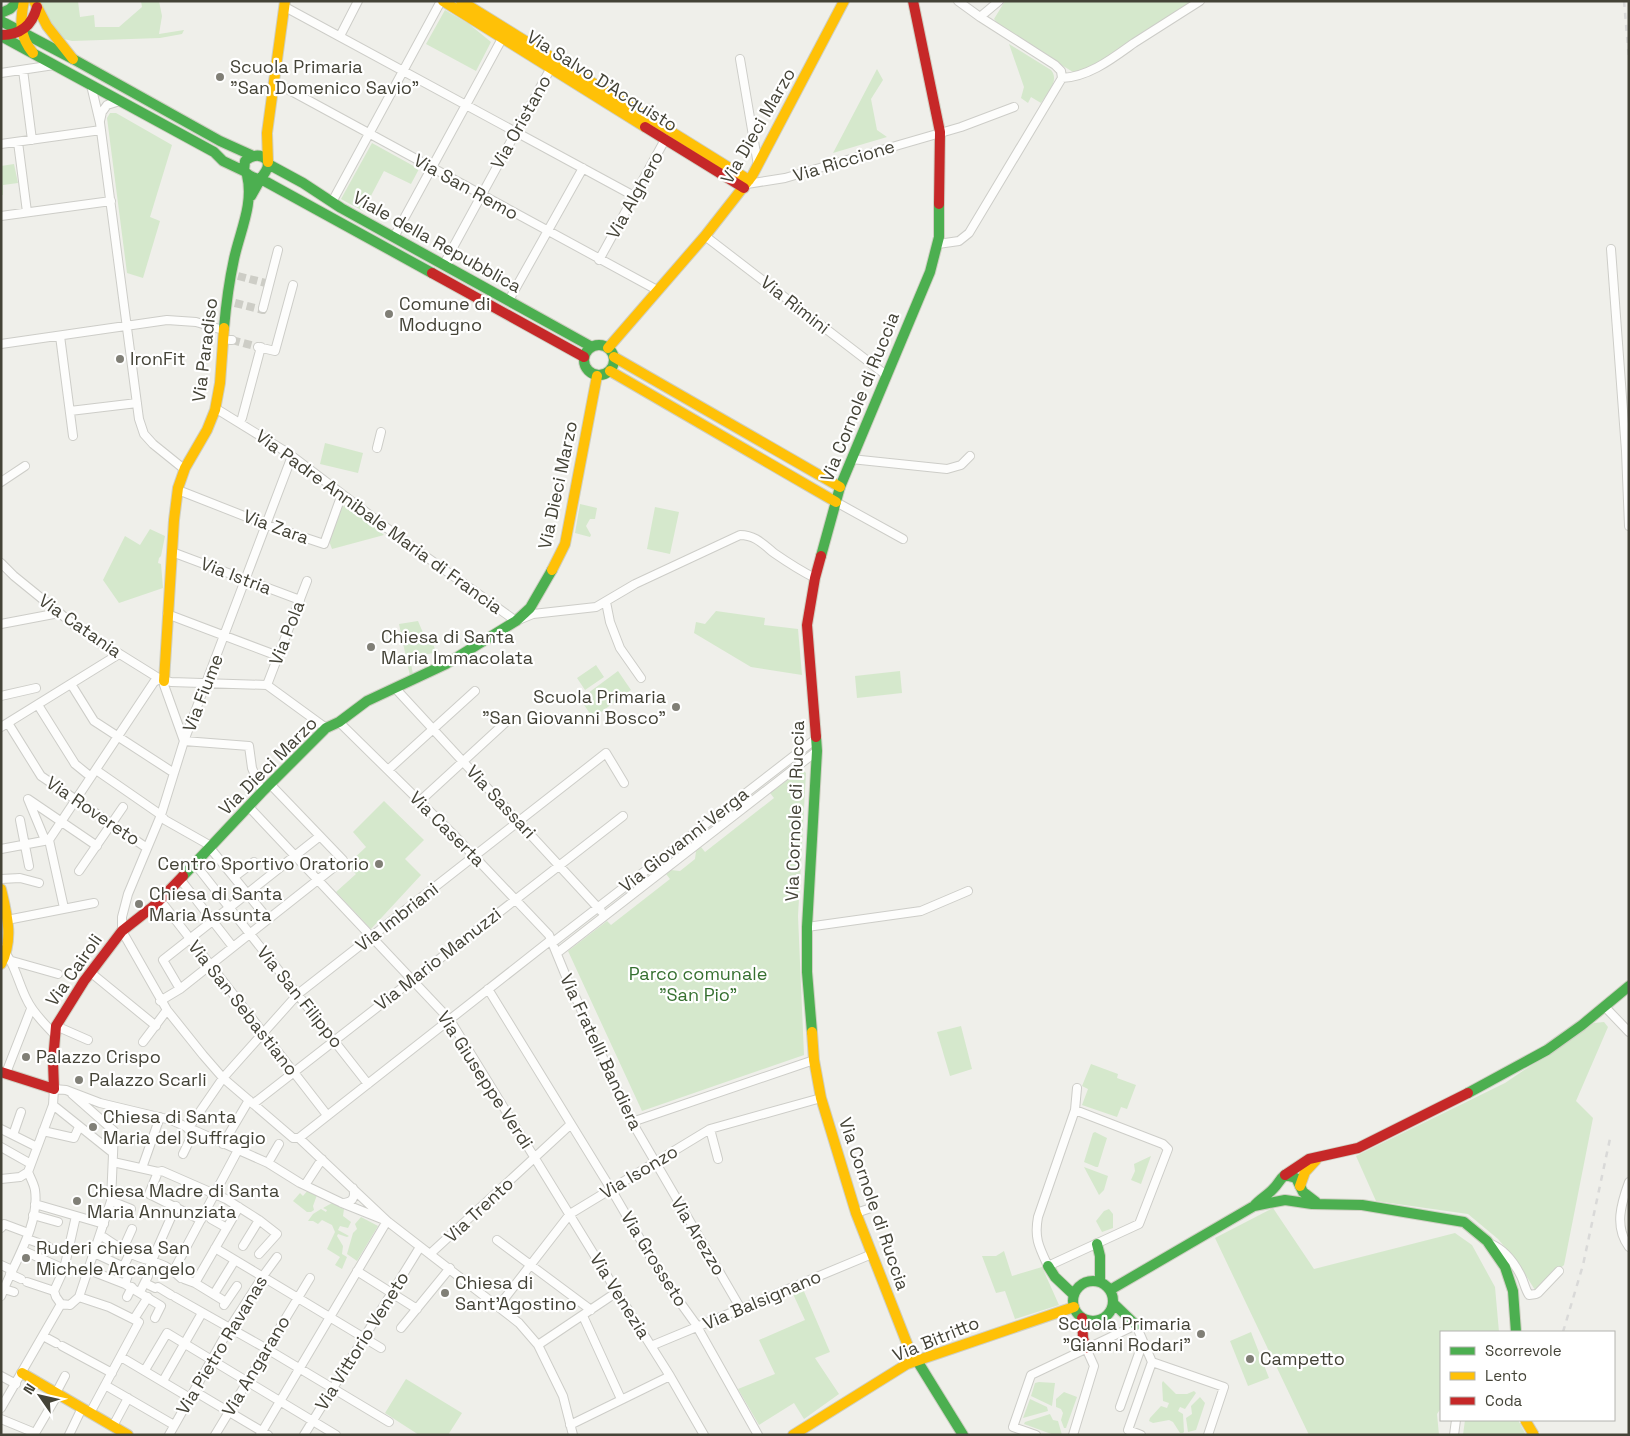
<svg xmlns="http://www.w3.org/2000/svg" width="1630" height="1436" viewBox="0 0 1630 1436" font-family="'Space Grotesk',sans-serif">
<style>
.green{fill:#d5e8cc}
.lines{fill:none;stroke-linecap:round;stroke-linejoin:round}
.street-tunnel{stroke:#cdcdc6;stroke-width:8;stroke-dasharray:8 4;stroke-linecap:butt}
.street-casing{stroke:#cdcdc8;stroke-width:10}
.fast-casing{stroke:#cfcfc3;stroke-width:12}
.slow-casing{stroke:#cfcfc3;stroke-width:12}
.jam-casing{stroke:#cfcfc3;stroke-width:12}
.street{stroke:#fdfdfc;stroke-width:8}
.fast{stroke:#4caf50;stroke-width:10}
.slow{stroke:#ffc107;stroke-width:10}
.jam{stroke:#c62828;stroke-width:10}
.rail{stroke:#d9d9d8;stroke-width:2.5;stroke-dasharray:6 6;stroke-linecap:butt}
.slow-bridge-casing{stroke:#cfcfc3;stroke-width:12;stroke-linecap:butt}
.slow-bridge{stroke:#ffc107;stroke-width:10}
.poi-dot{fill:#807f76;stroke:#fff;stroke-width:2}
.labels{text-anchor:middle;stroke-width:4.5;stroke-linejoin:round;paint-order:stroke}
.poi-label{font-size:18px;fill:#444337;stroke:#fff;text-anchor:start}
.street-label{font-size:18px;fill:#444337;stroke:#fff}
.park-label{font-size:18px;fill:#367030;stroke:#fff}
</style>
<rect width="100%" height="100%" fill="#efefea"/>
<path class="green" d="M38 1H78L80 17 94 15 95 27H119L142 7 141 1H159L162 16 159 34 184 30 182 34 160 38 72 41 60 38Z
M1005 1H1199L1086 70 1073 72 1002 29 994 19Z
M445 10 469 24 491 42 476 71 426 44Z
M1009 44 1051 70C1060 81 1047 93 1041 103L1031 97 1028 103 1021 98 1024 87Z
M877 69 883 80 871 99 877 130 887 137 833 153Z
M110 113H116L172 145 150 217 160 221 143 278 127 273 107 118Z
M372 143 419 169 411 184 384 171 363 211 341 199Z
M14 164 18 183 3 185V195H1V166Z
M325 443 363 453 358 473 320 464Z
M580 504 597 508 595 519H590L586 526 591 535 590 537 575 533Z
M346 505 347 506 384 535 332 549 329 541 342 507Z
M655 507 679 512 670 554 647 549Z
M150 529 165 536 161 556 159 558 158 563 161 564 163 588 119 603 103 580 125 536 140 545Z
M716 611 765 618 764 625 798 629 802 675 751 667 694 633 696 622 705 624Z
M418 621 427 642 432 641 436 652 410 659 413 674 410 676 399 624Z
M596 665 604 677 585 690 577 678Z
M618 671 631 690 593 718 580 699Z
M900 671 902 693 857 698 855 676Z
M802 769 806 773 798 916 804 1055 642 1111 568 951 607 921 611 925 670 879 666 874 671 870 680 871 695 859 696 851 701 847 705 852 774 798 770 793Z
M384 801 424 840 405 859 421 875 371 929 336 892 356 874 347 865 366 847 353 832Z
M1604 1022 1608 1027 1576 1101 1593 1118 1564 1265 1535 1290 1518 1263 1498 1239 1468 1214 1376 1201 1356 1156 1505 1083 1594 1023Z
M961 1026 972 1069 950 1076 937 1032Z
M1091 1064 1118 1074 1117 1078 1136 1085 1127 1109 1121 1107 1117 1117 1082 1105 1088 1089 1082 1086Z
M1095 1132 1107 1138 1098 1167H1096L1084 1162 1093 1133Z
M1151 1156 1141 1184 1131 1180 1135 1171 1134 1164Z
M1084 1167 1108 1176 1104 1190 1099 1195Z
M308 1190 317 1195 313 1206 314 1210 311 1212H307L293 1201 300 1193 303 1196Z
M332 1203 344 1209 343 1216 351 1222 348 1228 340 1226 338 1230 349 1236 347 1237 338 1234 337 1236 343 1246 342 1254 347 1257 342 1269 335 1265 340 1257 327 1249 335 1232 332 1225 322 1220 318 1224 313 1221H308L313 1214 321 1209 326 1212 327 1210 323 1208Z
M1273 1208 1314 1269 1455 1233 1472 1245 1495 1287 1499 1332H1441V1408L1437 1414 1439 1435H1309L1215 1238Z
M1109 1209 1113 1214V1228L1102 1232 1096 1221 1104 1211Z
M361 1217 378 1226 357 1261 347 1254 353 1233 357 1229 355 1224Z
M1004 1251 1012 1276 1042 1267 1059 1305 1015 1319 1005 1291 996 1293 982 1256H996Z
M803 1289 830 1352 815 1358 839 1394 804 1419 794 1403 759 1425 738 1389 775 1374 759 1340 805 1320 793 1294Z
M1251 1332 1269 1378 1248 1386 1230 1341Z
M406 1379 462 1413 448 1435H419L385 1413Z
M1163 1381 1176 1394H1187L1194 1391 1196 1393 1185 1409 1180 1407 1178 1411 1183 1414 1184 1432 1183 1433H1180L1173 1422 1169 1420 1153 1423 1149 1421 1150 1418 1161 1406 1167 1408 1169 1403 1163 1401 1162 1383Z
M1039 1382 1055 1383 1052 1406 1031 1396 1035 1383Z
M1064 1392 1077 1397 1066 1428H1064L1061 1420 1063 1413 1061 1409 1056 1407V1399Z
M1200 1397 1205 1403 1196 1430 1188 1432 1186 1418 1192 1414 1191 1406Z
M1030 1399 1047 1407 1048 1411 1023 1418Z
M1050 1414 1053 1420 1058 1421 1062 1435H1054L1024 1424 1025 1422Z
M1465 1420H1518L1526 1435H1463Z"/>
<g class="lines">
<path class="street-tunnel" d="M238 276 269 284
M235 303 263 310V308
M232 340 258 347"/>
<g class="street-casing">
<path id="street" d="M958 1 980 17 1055 65 1061 71 1062 78
M285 7 634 196
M980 17 999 1
M340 36 358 1
M740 59 758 165
M23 70 32 140
M1 73 54 65
M1062 78C1089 77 1113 58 1134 43 1156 29 1178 15 1200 1
M274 84 282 86 657 290
M91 85 100 123 139 419 144 434 153 444 184 469
M100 121 102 112 107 105 120 101
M18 142 27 212
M1 144 101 130
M747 184 785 178 961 127 1014 107
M332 202 441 1
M1 216 111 201
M705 236 886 375
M394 237 504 35
M938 244 959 241 969 233 1062 78
M1611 249 1626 451 1629 526
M599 260 667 136
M444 264 553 64
M509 300 583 168
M263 308 278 250
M60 336 73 436
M230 340H232
M1 344 167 320 196 322 223 330
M258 347 275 351 293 285
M215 408 288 453 400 538 516 621 533 614 596 607 635 584 740 535C755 535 763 544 774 553 787 562 801 571 815 578
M70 411 137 403
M242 418 261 347
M377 448 381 432
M292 456 184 741 161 815 128 894 122 917V931L167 1010 203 1055 223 1078 293 1138H299
M851 459 947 469 961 465 970 456
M1 482 25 466
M178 490 267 525 324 544 342 494
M836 502 903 539
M172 552 300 600
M1 563 14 576 78 628 160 679 171 682 267 685 326 728
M606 602 610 622 620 648 641 678
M167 614 278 656
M1 624 59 613
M164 681V685L184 741
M71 684 94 721 174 773
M267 685 307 581
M395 688 601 911
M1 696 36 688
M38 705 75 764 91 777
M339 722 453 834 549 935 565 974 632 1122 741 1309
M8 723 41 776 147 848
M1 727 119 654
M184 741 249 746 252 768 262 792
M96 770 161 815 165 820 211 846
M388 770 475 691
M420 801 506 722
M248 806 450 1020 617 1292 670 1376 704 1435
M20 820 29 866
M45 840 28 799 97 846
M49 840 64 908
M210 848 268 919
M1 849 49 840 154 682 160 679
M195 864 368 1084
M79 871 123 807
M234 877 254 862
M1 879 20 878 39 883
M180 879 233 947
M160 900 327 1115
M7 920 94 903
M807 927 921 911 968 891
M552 943 817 738
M1 948C15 962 18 983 27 1000 33 1013 44 1023 54 1034
M557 953 817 751
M12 961 58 974
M90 972 156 1026
M180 989 163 960 320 836
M488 989 611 1189 664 1280 695 1323 758 1435
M160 1001 180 989 343 860 270 784
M1605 1007 1629 1032
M56 1026 88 1040
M143 1042 167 1010
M6 1073 31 1009
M253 1104 623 816
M53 1105 113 1153
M1075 1110 1163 1144 1168 1149 1139 1224 1048 1266C1039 1247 1034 1238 1038 1217L1075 1110 1077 1088
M21 1112 13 1135 37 1147
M632 1122 814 1060
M1 1129 13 1135
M188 1129 223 1078 298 994 606 753 624 783
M710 1129 718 1159
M43 1131 74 1138 79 1127
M299 1138 387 1221 519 1323 538 1345 563 1396 573 1435
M299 1138 551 940
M223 1144 249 1100
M1 1147 31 1164
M183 1154 194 1131
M113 1162 158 1172 162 1171 226 1199 259 1220 277 1234 259 1254
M268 1163 279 1144
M142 1168 160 1117
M158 1172 149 1194 201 1220
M1 1179 20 1177 28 1172
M1629 1182C1621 1204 1614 1227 1629 1247
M305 1185 322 1159
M111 1201 131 1209
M342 1203C352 1203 356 1198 353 1188
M35 1204 104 1224
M856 1213 874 1207
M33 1215 58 1222
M211 1219 227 1228
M1 1228 4 1224 28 1233
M100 1235C110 1241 120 1249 131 1254 151 1263 165 1261 181 1278
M27 1239 47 1246 53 1250
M497 1240 591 1310
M1491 1244C1505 1250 1514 1262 1521 1276 1524 1282 1525 1289 1529 1295L1536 1294 1538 1293 1559 1271
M243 1246 259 1220
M215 1248 381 1348
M123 1249 132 1229
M22 1250 64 1269
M94 1253 124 1267
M430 1254 571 1124
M1 1265 12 1270
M89 1270 125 1284 161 1306 155 1318
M174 1270 238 1150
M357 1271 417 1309
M10 1274 21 1279
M184 1279 195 1283 226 1302
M27 1282 54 1291
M145 1283 155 1288 158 1287 171 1295
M195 1283 239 1207
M125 1284 128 1275 121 1272 130 1253
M4 1289 14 1292
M140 1292 148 1276 146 1274 176 1206
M214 1294 235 1260
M1 1296C13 1264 40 1225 35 1190 34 1184 30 1177 28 1172L53 1105 54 1089 66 1090 100 1103 171 1120 268 1163 300 1183 342 1203 387 1221
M79 1297 109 1307 139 1322 90 1413
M127 1297 132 1287
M175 1297 267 1349 389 1422
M61 1304 56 1297 54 1291 64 1269 76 1216
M224 1305 237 1286
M498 1307 570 1214 710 1129 821 1098
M583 1316 621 1399
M134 1319 148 1297
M401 1328 450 1268
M43 1336 56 1343
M538 1345 617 1292
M62 1346 112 1373
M651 1346 872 1254
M121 1357 190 1398
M1152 1362 1224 1387 1208 1435
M145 1370 167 1333 336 1435
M1 1376 16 1384
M163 1381 202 1313
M105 1385 174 1425
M194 1391 268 1435
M56 1393 65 1376
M1120 1407 1143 1342
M1 1408 61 1304 70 1305 79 1297 111 1201 114 1131 72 1094
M1 1419 35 1433
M570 1425 670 1376
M113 1426 128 1398
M34 1435 58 1394
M69 1435 82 1408
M169 1435 229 1329 263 1276 277 1257
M215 1435 310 1278
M260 1435 387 1221
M304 1435 420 1247
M1036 1435 1013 1427 1031 1375 1136 1325 1152 1362 1128 1430 1141 1435
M1073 1435 1094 1366 1086 1348
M1454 1435 1456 1420"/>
</g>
<g class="fast-casing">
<path id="fast" d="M1 13 10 9 18 1
M1 21 73 59 220 141 251 155
M1 36 214 152 223 161 244 171
M268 164 303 183 341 208 592 347
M251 196 260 180C264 173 270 169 267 160 260 153 252 155 245 161L244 171C249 176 254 179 261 179L432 273
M224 328C226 305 229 282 234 259 240 231 254 204 247 175
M584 360a15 15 0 1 1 30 0a15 15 0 1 1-30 0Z
M821 556 840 487 930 272 939 237V204
M183 876 262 792 326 728 339 722 367 701 446 664 516 621 530 608 552 570
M812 1032 807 972V927L817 751 816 737
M1468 1093 1547 1050 1582 1025 1629 986
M1254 1206 1285 1200 1312 1204 1362 1205 1464 1222 1487 1241 1505 1267 1513 1291 1516 1332
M1097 1244 1100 1256V1282
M1048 1266 1055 1277 1074 1295
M1073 1301a20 20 0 1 1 40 0a20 20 0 1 1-40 0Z
M1110 1290 1254 1206C1260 1199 1268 1195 1274 1188 1278 1184 1280 1179 1285 1175L1296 1178 1303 1192 1316 1202
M1113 1303 1136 1325
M908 1346 963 1435"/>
</g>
<g class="slow-casing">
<path id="slow" d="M24 1C20 21 19 36 33 53
M34 1 47 26 73 59
M443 1 645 127
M461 1 749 180
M268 162 267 133 285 1
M608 348 705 236 752 176 844 1
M614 357 840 487
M610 371 836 502
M552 570 565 544 597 376
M164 681 174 520 178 488 185 468 207 430 215 410 220 383 224 328
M1 889C7 915 14 939 1 964
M812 1032 814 1060 821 1098 856 1213 908 1346
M1300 1186 1305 1172 1316 1160
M22 1373 128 1435
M793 1435 907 1364 1074 1307"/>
</g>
<g class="jam-casing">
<path id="jam" d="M913 1 940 132 939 204
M1 35C20 35 32 26 37 7
M645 127 744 188
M432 273 584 357
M816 737 807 625 815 578 821 556
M1 1072 54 1089 53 1061 56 1026 84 981 122 931 155 905 183 876
M1285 1175 1309 1159 1358 1148 1468 1093
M1082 1318 1083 1338 1086 1348"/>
</g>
<use href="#street" class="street"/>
<use href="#fast" class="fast"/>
<use href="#slow" class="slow"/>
<use href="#jam" class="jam"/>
<path class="rail" d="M1624 1 1629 59
M1563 1332 1583 1265 1611 1134"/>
<g class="slow-bridge-casing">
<path id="slow-bridge" d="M1525 1420 1534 1435"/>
</g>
<use href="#slow-bridge" class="slow-bridge"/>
</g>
<g class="poi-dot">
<circle cx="220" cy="77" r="5"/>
<circle cx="389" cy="314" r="5"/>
<circle cx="120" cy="359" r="5"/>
<circle cx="371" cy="647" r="5"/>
<circle cx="676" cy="707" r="5"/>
<circle cx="379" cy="864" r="5"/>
<circle cx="139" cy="904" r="5"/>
<circle cx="26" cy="1057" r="5"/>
<circle cx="79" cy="1080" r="5"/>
<circle cx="93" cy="1127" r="5"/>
<circle cx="77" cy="1201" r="5"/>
<circle cx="26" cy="1258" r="5"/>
<circle cx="445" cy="1293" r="5"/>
<circle cx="1201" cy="1334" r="5"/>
<circle cx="1250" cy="1359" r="5"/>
</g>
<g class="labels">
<g class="poi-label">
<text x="230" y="73">Scuola Primaria<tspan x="230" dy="21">"San Domenico Savio"</tspan></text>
<text x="399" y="310">Comune di<tspan x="399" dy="21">Modugno</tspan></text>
<text x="130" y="365">IronFit</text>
<text x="381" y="643">Chiesa di Santa<tspan x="381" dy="21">Maria Immacolata</tspan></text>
<text x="666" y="703" text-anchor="end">Scuola Primaria<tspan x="666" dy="21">"San Giovanni Bosco"</tspan></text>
<text x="369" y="870" text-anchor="end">Centro Sportivo Oratorio</text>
<text x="149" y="900">Chiesa di Santa<tspan x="149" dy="21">Maria Assunta</tspan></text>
<text x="36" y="1063">Palazzo Crispo</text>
<text x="89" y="1086">Palazzo Scarli</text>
<text x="103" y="1123">Chiesa di Santa<tspan x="103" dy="21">Maria del Suffragio</tspan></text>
<text x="87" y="1197">Chiesa Madre di Santa<tspan x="87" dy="21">Maria Annunziata</tspan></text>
<text x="36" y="1254">Ruderi chiesa San<tspan x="36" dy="21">Michele Arcangelo</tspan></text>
<text x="455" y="1289">Chiesa di<tspan x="455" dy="21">Sant'Agostino</tspan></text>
<text x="1191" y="1330" text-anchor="end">Scuola Primaria<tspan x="1191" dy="21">"Gianni Rodari"</tspan></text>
<text x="1260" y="1365">Campetto</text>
</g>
<g class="street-label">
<text transform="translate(602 81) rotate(32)" y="6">Via Salvo D'Acquisto</text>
<text transform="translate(521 122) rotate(-61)" y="6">Via Oristano</text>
<text transform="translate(758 126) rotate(-60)" y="6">Via Dieci Marzo</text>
<text transform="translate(844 161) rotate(-17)" y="6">Via Riccione</text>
<text transform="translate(466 187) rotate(29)" y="6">Via San Remo</text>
<text transform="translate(635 195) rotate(-61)" y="6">Via Alghero</text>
<text transform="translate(437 242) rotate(29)" y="6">Viale della Repubblica</text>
<text transform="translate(795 305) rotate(38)" y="6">Via Rimini</text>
<text transform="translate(205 350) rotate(-83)" y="6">Via Paradiso</text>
<text transform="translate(860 397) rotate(-68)" y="6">Via Cornole di Ruccia</text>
<text transform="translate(558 485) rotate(-78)" y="6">Via Dieci Marzo</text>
<text transform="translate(379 522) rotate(36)" y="6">Via Padre Annibale Maria di Francia</text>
<text transform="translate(276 527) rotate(20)" y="6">Via Zara</text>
<text transform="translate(236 576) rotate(21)" y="6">Via Istria</text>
<text transform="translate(80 626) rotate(35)" y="6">Via Catania</text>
<text transform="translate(287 633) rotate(-69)" y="6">Via Pola</text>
<text transform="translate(203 693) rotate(-69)" y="6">Via Fiume</text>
<text transform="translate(268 766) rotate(-45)" y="6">Via Dieci Marzo</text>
<text transform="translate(501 802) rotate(47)" y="6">Via Sassari</text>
<text transform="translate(93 811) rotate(34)" y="6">Via Rovereto</text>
<text transform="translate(795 811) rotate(-88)" y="6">Via Cornole di Ruccia</text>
<text transform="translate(447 829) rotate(45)" y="6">Via Caserta</text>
<text transform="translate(684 840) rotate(-38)" y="6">Via Giovanni Verga</text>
<text transform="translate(397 917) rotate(-38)" y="6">Via Imbriani</text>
<text transform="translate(438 959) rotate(-38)" y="6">Via Mario Manuzzi</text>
<text transform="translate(74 970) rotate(-55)" y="6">Via Cairoli</text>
<text transform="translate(300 997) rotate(51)" y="6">Via San Filippo</text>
<text transform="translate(243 1008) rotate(52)" y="6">Via San Sebastiano</text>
<text transform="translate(601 1052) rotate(65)" y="6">Via Fratelli Bandiera</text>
<text transform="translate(485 1080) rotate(57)" y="6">Via Giuseppe Verdi</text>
<text transform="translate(639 1172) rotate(-31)" y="6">Via Isonzo</text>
<text transform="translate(874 1204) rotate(71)" y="6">Via Cornole di Ruccia</text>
<text transform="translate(479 1210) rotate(-43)" y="6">Via Trento</text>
<text transform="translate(698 1236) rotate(59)" y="6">Via Arezzo</text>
<text transform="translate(654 1259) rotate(58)" y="6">Via Grosseto</text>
<text transform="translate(620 1296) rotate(58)" y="6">Via Venezia</text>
<text transform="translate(762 1300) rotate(-23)" y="6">Via Balsignano</text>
<text transform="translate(936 1339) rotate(-22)" y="6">Via Bitritto</text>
<text transform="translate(362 1341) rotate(-58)" y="6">Via Vittorio Veneto</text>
<text transform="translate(222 1345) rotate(-59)" y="6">Via Pietro Ravanas</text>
<text transform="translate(256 1366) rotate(-59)" y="6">Via Angarano</text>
</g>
<g class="park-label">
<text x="698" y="980">Parco comunale<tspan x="698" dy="21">"San Pio"</tspan></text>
</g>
</g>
<rect width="1630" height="1436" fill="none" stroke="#444337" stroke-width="5"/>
<rect x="1440" y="1331" width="175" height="90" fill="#ffffff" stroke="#b4b4af"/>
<rect x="1450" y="1347" width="25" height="8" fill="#4caf50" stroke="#b4b4af"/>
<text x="1485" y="1356" font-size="15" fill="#444337">Scorrevole</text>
<rect x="1450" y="1372" width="25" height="8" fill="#ffc107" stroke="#b4b4af"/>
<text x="1485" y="1381" font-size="15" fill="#444337">Lento</text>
<rect x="1450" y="1397" width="25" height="8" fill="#c62828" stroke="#b4b4af"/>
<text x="1485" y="1406" font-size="15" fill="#444337">Coda</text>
<g transform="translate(40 1396) rotate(304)" stroke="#ffffff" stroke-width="4" paint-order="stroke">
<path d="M0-4L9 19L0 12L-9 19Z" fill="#444337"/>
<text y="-8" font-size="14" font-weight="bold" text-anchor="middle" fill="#444337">N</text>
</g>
</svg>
